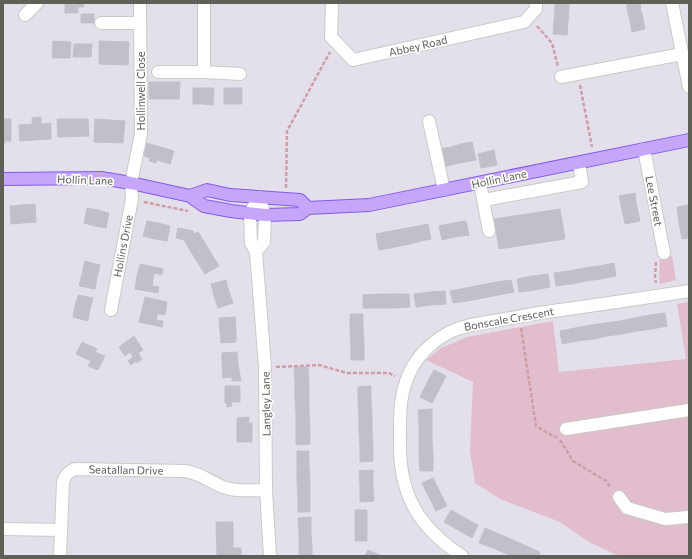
<svg xmlns="http://www.w3.org/2000/svg" width="692" height="559" viewBox="0 0 692 559" font-family="Commissioner,sans-serif">
<style>
.green{fill:#e2bdce}
.building{fill:#c1bfc8;stroke:#c3bfcf}
.lines{fill:none;stroke-linecap:round;stroke-linejoin:round}
.minor-casing{stroke:#cacac4;stroke-width:14}
.major-casing{stroke:#815ce8;stroke-width:14}
.path{stroke:#ce9ea8;stroke-width:2.5;stroke-dasharray:4 2;stroke-linecap:butt}
.minor{stroke:#fff;stroke-width:12}
.major{stroke:#c6a6fa;stroke-width:12}
.labels{text-anchor:middle;stroke-width:3.5;stroke-linejoin:round;paint-order:stroke}
.street-label{font-size:11px;fill:#606059;stroke:#fff}
</style>
<rect width="100%" height="100%" fill="#e4e0eb"/>
<path class="green" d="M672 256 676 280 660 284 659 279 660 258Z
M689 302V556H619L589 542 560 522 500 499 475 483 470 451 473 382 426 360 441 348 467 337 553 321 559 372 686 359 677 304Z"/>
<path class="building" d="M65 3H83L84 7H78V13H65Z
M555 3H569V8L555 7Z
M626 3H640V4L627 6Z
M640 4 641 11 628 13 627 6Z
M555 7 569 8 568 22 554 21Z
M641 11 643 18 630 21 628 13Z
M81 14H94V23H81Z
M643 18 645 29 632 32 630 21Z
M554 21 568 22 567 35 553 34Z
M53 41 71 42 70 58H52Z
M99 41 129 42 128 65 99 64Z
M74 44H92L91 57H73Z
M149 82H159V99H149Z
M159 82H169V99H159Z
M169 82H180L179 99H169Z
M193 88H203V104H193Z
M203 88H214L213 105 203 104Z
M224 88H233V104H224Z
M233 88H242V104H233Z
M41 117V124L51 123V139L33 140 32 118Z
M3 119H11V141H5V143H3Z
M57 119H88L89 136 58 137Z
M95 119 125 121 123 143 94 142Z
M32 124 33 140 20 141 19 125Z
M472 142 476 160 465 162 461 144Z
M147 143 174 151 170 164 157 160 156 163 149 161 150 158 144 156Z
M461 144 465 162 454 164 451 147Z
M451 147 454 164 444 167 440 149Z
M494 150 497 165 481 168 478 154Z
M635 193 636 202 621 205 619 196Z
M636 202 638 212 623 214 621 205Z
M35 204 36 222 23 223 22 205Z
M22 205 23 223 11 224 10 206Z
M689 205V221L679 223 677 207Z
M87 208 98 210 95 226 84 223Z
M560 209 565 239 499 249 494 219Z
M98 210 109 213 106 228 95 226Z
M638 212 640 221 625 224 623 214Z
M147 221 158 223 155 239 143 236Z
M466 221 469 235 455 237 453 223Z
M689 221V238L682 239 679 223Z
M158 223 170 226 167 241 155 239Z
M453 223 455 237 442 240 439 226Z
M428 224 431 239 421 241 418 226Z
M418 226 421 241 410 244 407 228Z
M178 228 193 231 194 234 198 232 205 243 191 252 184 240 176 238Z
M407 228 410 244 400 246 397 230Z
M397 230 400 246 390 248 386 232Z
M386 232 390 248 379 250 376 234Z
M205 243 212 255 198 263 191 252Z
M212 255 219 266 205 274 198 263Z
M85 261 100 265 97 277 82 274Z
M614 263 616 276 601 279 599 266Z
M140 264 163 269 162 275 154 273 153 280 137 276Z
M599 266 601 279 586 281 584 268Z
M584 268 586 281 571 284 569 271Z
M569 271 571 284 556 286 554 273Z
M82 274 97 277 95 289 79 286Z
M548 274 550 287 535 290 532 276Z
M137 276 153 280 152 286 159 287 158 293 135 289Z
M532 276 535 290 519 292 517 279Z
M226 280 229 292 214 296 211 284Z
M511 280 514 292 498 295 496 282Z
M496 282 498 295 483 298 481 285Z
M481 285 483 298 468 301 466 288Z
M466 288 468 301 453 303 450 291Z
M445 291 446 304 431 305 430 292Z
M229 292 233 303 218 308 214 296Z
M430 292 431 305 416 307 414 294Z
M378 294H394V308H379Z
M378 294 379 308H363V295Z
M394 294H409L410 307 394 308Z
M78 295 93 298 90 309 75 306Z
M145 297 167 302 165 315 142 310Z
M75 306 90 309 88 321 73 317Z
M142 310 158 313 156 320 163 321 162 327 139 322Z
M665 313 667 326 652 329 650 315Z
M350 314H363V329H350Z
M650 315 652 329 637 331 635 318Z
M235 317 236 330 220 331 219 318Z
M635 318 637 331 622 334 620 321Z
M620 321 622 334 607 336 605 323Z
M605 323 607 336 594 339 591 325Z
M591 325 594 339 577 341 575 328Z
M575 328 577 341 562 344 560 331Z
M350 329H363L364 345 351 346Z
M236 330V342L221 343 220 331Z
M134 336 143 350 138 353 142 359 137 363 136 361 131 365 128 361 133 357 130 352 125 356 119 347Z
M82 342 97 349 95 352 105 356 98 370 88 366 91 361 76 354Z
M364 345V360H351V346Z
M237 352 238 364 222 365V353Z
M238 364 241 381H232V377L223 378 222 365Z
M294 367H308L309 382H295Z
M434 370 446 376 439 390 427 383Z
M295 382H309V398H295Z
M427 383 439 390 432 403 420 397Z
M225 386H240V402H231L232 406 227 407V403H225Z
M371 386V401L358 402V387Z
M295 398H309V413L296 414Z
M371 401 372 416 359 417 358 402Z
M432 409V425H419L418 410Z
M309 413 310 429H296V414Z
M372 416V431L359 432V417Z
M249 417V424L252 423V433H237V418Z
M419 425H432V440H419Z
M296 429H310V444L296 445Z
M372 431 373 446 360 447 359 432Z
M237 433H252V442H237Z
M419 440H432L433 455 419 456Z
M373 446V461L360 462V447Z
M297 451H309V466H297Z
M433 455V471H420L419 456Z
M297 466H309L310 481 297 482Z
M373 470V486H360L359 471Z
M433 478 440 492 429 497 422 483Z
M310 481V497H298L297 482Z
M360 486H373L374 501 360 502Z
M440 492 447 506 436 511 429 497Z
M298 497H310V512H298Z
M355 510H367V525L355 526Z
M451 510 465 518 458 530 444 522Z
M311 517V533H299L298 518Z
M465 518 478 525 472 538 458 530Z
M216 522H233V548H241V556H217Z
M367 525V541H355V526Z
M485 528 499 534 493 548 479 543Z
M299 533H311L312 548 299 549Z
M499 534 513 540 507 554 493 548Z
M513 540 526 546 522 556H511L507 554Z
M526 546 540 552 539 556H522Z
M312 548V556H299V549Z
M368 550 382 556H365Z"/>
<g class="lines">
<g class="minor-casing">
<path id="minor" d="M204 3V72
M332 3 331 37 353 60 524 22 536 9V3
M672 3 689 87
M25 15 37 3
M101 23H140
M158 72H204L240 74
M561 77 682 54
M429 121 444 190
M644 149 664 253
M480 183 489 231
M259 197 265 215 264 242 256 252 251 243 250 213Z
M484 200 582 182 579 163
M256 252 265 367 266 490 270 556
M111 310 132 199 131 183 141 134 140 3
M566 429 689 410
M619 497 627 508 665 519 689 517
M3 529 61 530
M60 556 63 482C65 475 68 472 75 469L185 471C203 474 208 481 223 487 236 492 252 490 266 490
M462 556C420 528 400 497 400 446 400 416 398 393 413 366 421 352 436 339 450 332 462 326 475 324 488 322 505 319 522 316 539 313 589 306 639 299 689 291"/>
</g>
<g class="major-casing">
<path id="major" d="M3 179 101 178 131 183 190 196 204 206 231 211 265 215 300 214 308 208 369 205 689 140
M190 196 207 190 230 195 300 200 308 208"/>
</g>
<path class="path" d="M537 26 552 43 558 67
M580 85 592 147
M286 188 287 131 330 52
M144 202 188 211
M656 262 655 277 656 283
M521 328 536 426 557 438
M276 367 319 365 347 373H389L395 376
M560 440 573 461 606 481 611 488"/>
<use href="#minor" class="minor"/>
<use href="#major" class="major"/>
</g>
<g class="labels">
<g class="street-label">
<text transform="translate(418 46) rotate(-13)" y="4">Abbey Road</text>
<text transform="translate(141 91) rotate(-90)" y="4">Hollinwell Close</text>
<text transform="translate(499 179) rotate(-12)" y="4">Hollin Lane</text>
<text transform="translate(85 180) rotate(2)" y="4">Hollin Lane</text>
<text transform="translate(654 201) rotate(79)" y="4">Lee Street</text>
<text transform="translate(123 246) rotate(-79)" y="4">Hollins Drive</text>
<text transform="translate(509 319) rotate(-10)" y="4">Bonscale Crescent</text>
<text transform="translate(266 404) rotate(-91)" y="4">Langley Lane</text>
<text transform="translate(126 470) rotate(1)" y="4">Seatallan Drive</text>
</g>
</g>
<rect width="692" height="559" fill="none" stroke="#606059" stroke-width="8"/>
</svg>
